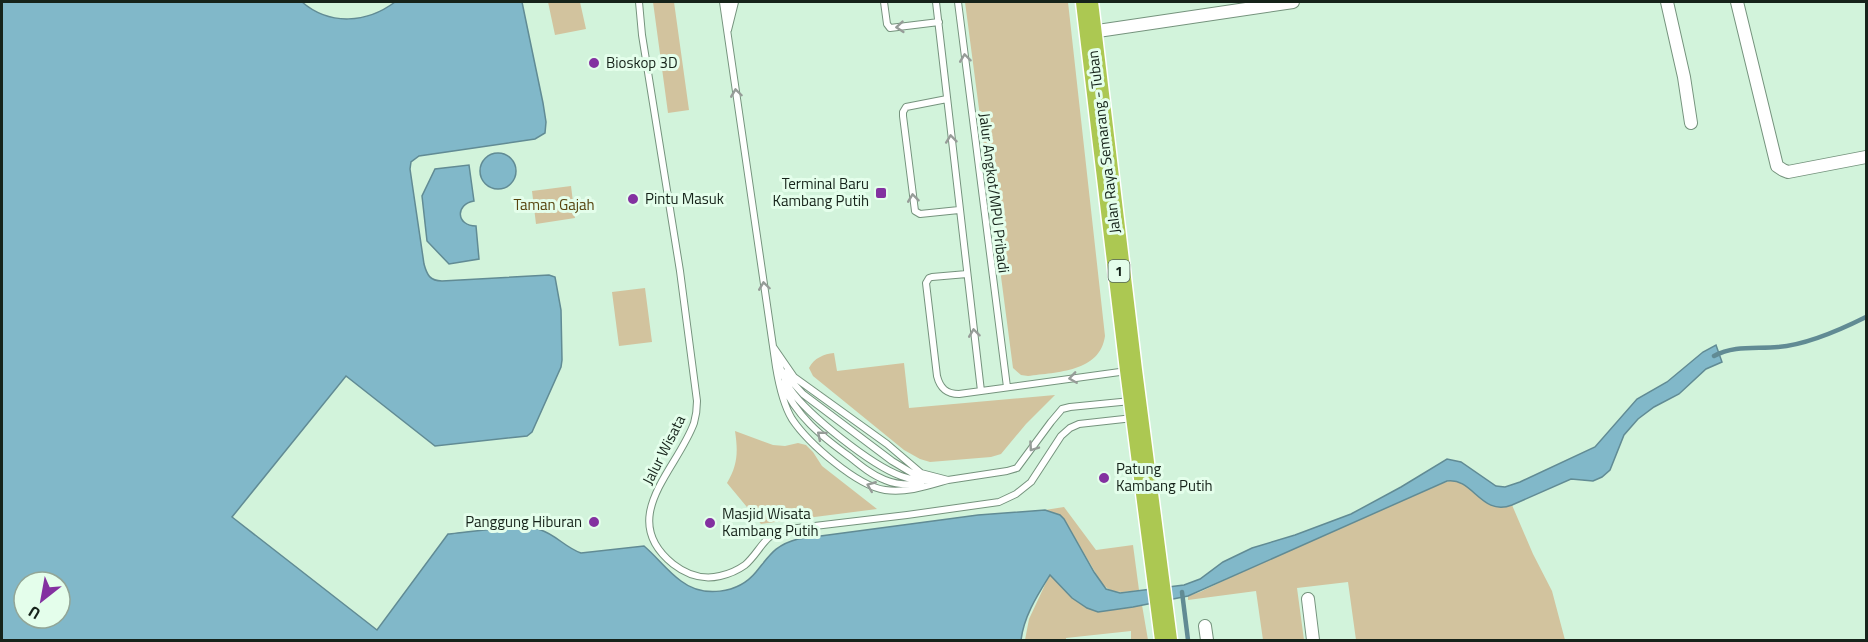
<svg xmlns="http://www.w3.org/2000/svg" width="1868" height="642" viewBox="0 0 1868 642" font-family="'Titillium Web',sans-serif">
<style>
.green{fill:#d2c39e}
.water{fill:#81b8c9;stroke:#618b94;stroke-width:1.5;fill-rule:evenodd}
.lines{fill:none;stroke-linecap:round;stroke-linejoin:round}
.stream{stroke:#618b94;stroke-width:4.5}
.lane-casing{stroke:#75937d;stroke-width:8}
.street-casing{stroke:#75937d;stroke-width:14}
.highway-casing{stroke:#fff;stroke-width:25}
.lane{stroke:#fff;stroke-width:6}
.street{stroke:#fff;stroke-width:12}
.highway{stroke:#acc852;stroke-width:22}
.oneway{stroke:#969c98}
.poi-dot{fill:#8331a0;stroke:#e4feeb;stroke-width:2}
.labels{text-anchor:middle;stroke-width:6;stroke-linejoin:round;paint-order:stroke}
.shield{fill:#e4feeb;stroke:#546559;stroke-width:1.5}
.shield-label{font-size:14px;font-weight:bold;fill:#16231a}
.poi-label{font-size:15px;fill:#16231a;stroke:#e4feeb;text-anchor:start}
.street-label{font-size:15px;fill:#16231a;stroke:#e4feeb}
.park-label{font-size:15px;fill:#57440e;stroke:#e4feeb}
</style>
<rect width="100%" height="100%" fill="#d2f3db"/>
<path class="green" d="M548 2H580L586 29 555 35Z
M653 2H674L689 110 668 113Z
M965 2H1068L1105 336C1100 372 1057 372 1028 376L1021 375 1013 368Z
M571 186 575 218 536 224 532 191Z
M645 288 652 342 619 346 612 292Z
M834 353 837 371 904 363 909 408 1055 395 1026 424 1001 454 991 457 930 462 920 459 904 450 813 376 809 368C814 358 824 354 834 353Z
M735 431 773 445 785 446 798 443 806 445 813 452 822 466 877 509 761 524 727 483C738 465 738 451 735 431Z
M1454 480C1476 486 1486 515 1512 505L1533 554 1552 591 1565 640H1356L1348 582 1297 588 1304 640H1263L1256 591 1188 600V596L1200 592 1277 555 1443 483Z
M1064 507 1096 550 1133 545 1139 590C1125 592 1113 595 1102 584L1064 519 1060 515 1045 510Z
M1050 574C1084 614 1091 615 1142 605L1148 640H1131V631L1066 638V640H1025L1029 619Z"/>
<path class="water" d="M2 2H302C330 26 367 23 395 2H522L543 103 546 122 545 133 535 139 419 156 411 162 410 169 424 264C427 275 430 281 442 281L549 275 555 277 561 310 562 360 561 367 532 432 527 436 435 446 346 376 232 517 377 630 448 534C467 532 526 524 541 530 556 535 566 548 581 553L644 546C657 557 667 571 681 581 703 598 738 594 756 572 770 555 775 545 798 539L978 515 1045 510 1060 515 1064 519 1094 572 1106 589 1120 593 1184 585 1200 579 1223 562 1252 548 1295 535 1351 514 1401 487 1447 459 1461 462 1496 486 1505 487 1520 482 1595 447 1637 399 1667 382 1703 352 1716 345 1722 362 1706 369 1679 394 1654 407 1638 419 1624 435 1610 470 1602 477 1593 481 1571 479 1512 505C1481 517 1473 477 1447 481L1188 596 1133 607 1098 612 1087 608 1072 598 1050 575C1037 596 1024 616 1021 640H2ZM24 582H60V618H24Z
M480 171a18 18 0 1 1 36 0a18 18 0 1 1-36 0Z
M469 165 474 201C455 204 456 226 476 226L479 259 449 264 427 241 422 196 435 169Z"/>
<g class="lines">
<path class="stream" d="M1714 356C1734 345 1756 349 1778 347 1805 345 1842 329 1866 317
M1182 592 1188 640"/>
<g class="lane-casing">
<path id="lane" d="M639 2 642 35 680 271 697 401C697 408 696 416 694 423 677 470 616 518 673 564 687 575 703 580 720 576 729 574 738 570 745 565 758 554 764 536 781 530L907 515 999 502 1016 494 1031 482 1061 436 1070 428 1079 424 1133 418
M723 2 776 367C779 385 783 404 792 419 808 443 857 486 885 490 907 493 927 486 948 480
M884 2 887 24 890 28 939 22
M936 2 981 391
M958 2 1007 387
M728 15 729 2
M728 30 735 2
M947 99 906 107 903 112V116L915 211 920 214 959 210
M967 274 932 277 929 278 926 283 937 376C940 388 946 394 959 394L1127 371
M774 348 794 377 887 444 921 473 948 480 1007 471 1017 468 1051 422 1062 409 1070 407 1131 401
M777 359C781 369 784 380 790 389 808 415 871 465 901 476 914 481 925 481 938 480
M786 372 793 383 803 394 892 461 912 473 924 477
M782 383C796 416 821 436 850 457 861 466 872 475 885 480 896 485 909 485 921 484"/>
</g>
<g class="street-casing">
<path id="street" d="M1667 2 1684 77 1691 123
M1737 2 1777 166 1783 170 1788 172 1866 157
M1091 32 1293 2
M1308 599 1313 640
M1205 626 1207 640"/>
</g>
<g class="highway-casing">
<path id="highway" d="M1087 2 1131 370 1166 640"/>
</g>
<use href="#lane" class="lane"/>
<use href="#street" class="street"/>
<use href="#highway" class="highway"/>
</g>
<defs><path id="oneway-chevron" d="M-2-3.5L2.5 0L-2 3.5" fill="none" stroke-width="1.6" stroke-linecap="round" stroke-linejoin="round" transform="scale(1.5)"/></defs>
<g class="oneway">
<use href="#oneway-chevron" transform="translate(900 27) rotate(175)"/>
<use href="#oneway-chevron" transform="translate(965 58) rotate(-97)"/>
<use href="#oneway-chevron" transform="translate(736 93) rotate(-98)"/>
<use href="#oneway-chevron" transform="translate(951 139) rotate(-96)"/>
<use href="#oneway-chevron" transform="translate(913 198) rotate(-97)"/>
<use href="#oneway-chevron" transform="translate(764 286) rotate(-98)"/>
<use href="#oneway-chevron" transform="translate(974 333) rotate(-97)"/>
<use href="#oneway-chevron" transform="translate(1073 378) rotate(172)"/>
<use href="#oneway-chevron" transform="translate(821 435) rotate(-140)"/>
<use href="#oneway-chevron" transform="translate(1033 447) rotate(125)"/>
<use href="#oneway-chevron" transform="translate(871 486) rotate(-158)"/>
</g>
<g class="poi-dot">
<circle cx="594" cy="63" r="6"/>
<rect x="875" y="187" width="12" height="12" rx="3"/>
<circle cx="633" cy="199" r="6"/>
<circle cx="1104" cy="478" r="6"/>
<circle cx="594" cy="522" r="6"/>
<circle cx="710" cy="523" r="6"/>
</g>
<g class="labels">
<rect class="shield" x="1108.5" y="260" width="21" height="22" rx="4.5"/>
<g class="shield-label">
<text x="1119" y="276">1</text>
</g>
<g class="poi-label">
<text x="606" y="68">Bioskop 3D</text>
<text x="869" y="189" text-anchor="end">Terminal Baru<tspan x="869" dy="17">Kambang Putih</tspan></text>
<text x="645" y="204">Pintu Masuk</text>
<text x="1116" y="474">Patung<tspan x="1116" dy="17">Kambang Putih</tspan></text>
<text x="722" y="519">Masjid Wisata<tspan x="722" dy="17">Kambang Putih</tspan></text>
<text x="582" y="527" text-anchor="end">Panggung Hiburan</text>
</g>
<g class="street-label">
<text transform="translate(1104 142) rotate(-97)" y="5">Jalan Raya Semarang - Tuban</text>
<text transform="translate(994 193) rotate(83)" y="5">Jalur Angkot/MPU Pribadi</text>
<text transform="translate(664 450) rotate(-63)" y="5">Jalur Wisata</text>
</g>
<g class="park-label">
<text x="554" y="210">Taman Gajah</text>
</g>
</g>
<rect width="1868" height="642" fill="none" stroke="#16231a" stroke-width="6"/>
<g transform="translate(42 600) rotate(211)"><circle r="28" fill="#e4feeb" stroke="#92a697" stroke-width="1.5"/>
<path d="M0-4.5L10 22L0 15L-10 22Z" fill="#8331a0"/>
<text y="-9" font-size="16" font-weight="bold" text-anchor="middle" fill="#16231a">U</text>
</g>
</svg>
